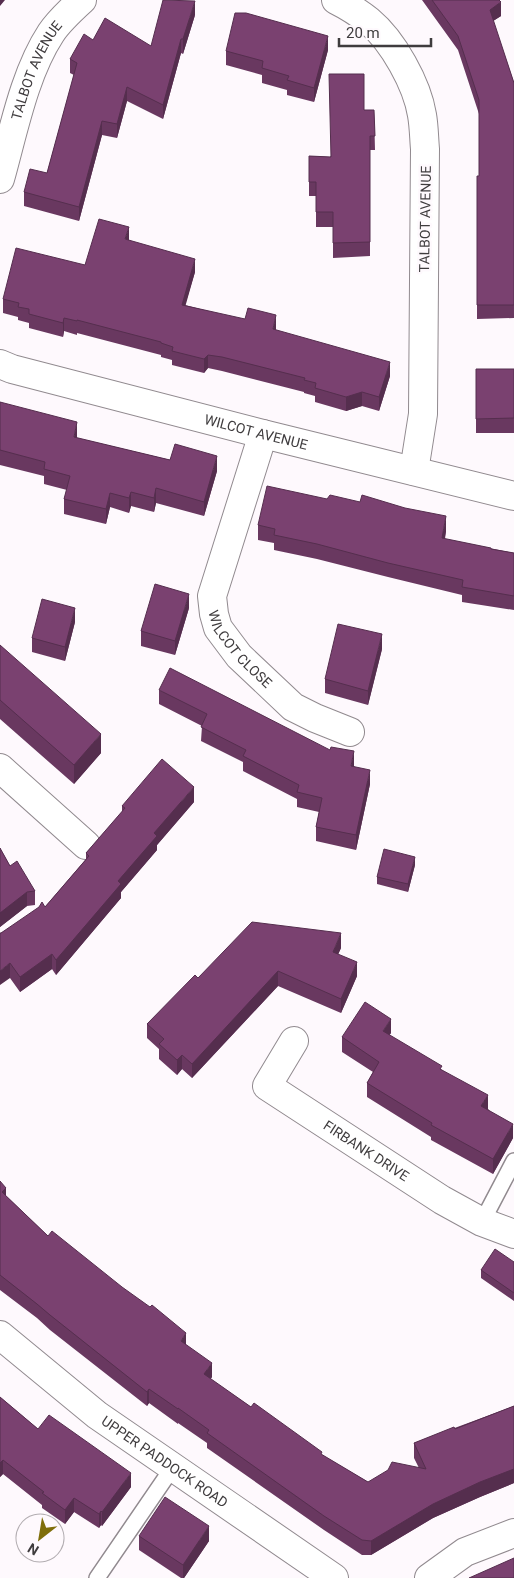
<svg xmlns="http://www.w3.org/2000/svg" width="514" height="1578" viewBox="0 0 514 1578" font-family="Roboto,sans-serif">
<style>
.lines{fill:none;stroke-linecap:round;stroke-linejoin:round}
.service-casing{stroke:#918a8f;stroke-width:18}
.minor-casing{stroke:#918a8f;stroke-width:30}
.service{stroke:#fff;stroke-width:15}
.minor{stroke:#fff;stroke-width:28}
.wall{fill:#693860}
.shaded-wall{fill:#552e4e}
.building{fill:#7a4170;stroke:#552e4e}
.labels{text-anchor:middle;stroke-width:5;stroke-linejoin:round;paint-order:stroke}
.street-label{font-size:14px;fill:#3f3c3e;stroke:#fef9fd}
</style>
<rect width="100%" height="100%" fill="#fef9fd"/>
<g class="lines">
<g class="service-casing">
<path id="service" d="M482 1222 514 1161
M97 1578 173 1467"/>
</g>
<g class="minor-casing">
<g id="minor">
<path d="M336 0C348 6 359 13 369 21 393 41 417 84 422 115 424 126 424 138 425 149L423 414 414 471"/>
<path id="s1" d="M0 179C13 133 24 74 51 33 59 21 71 10 82 0"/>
<path id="s2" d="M0 364 12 369 263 434 514 496"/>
<path id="s3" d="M263 434 212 596 214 614 218 628 239 656 293 707 315 718 350 732"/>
<path d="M0 768 86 845"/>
<path id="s4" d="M294 1041 267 1086 442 1200 482 1222 514 1234"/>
<path id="s5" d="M0 1335 97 1415 334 1578"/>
<path d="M429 1578 465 1552 514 1533"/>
</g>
</g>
<use href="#service" class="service"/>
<use href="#minor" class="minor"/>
</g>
<path class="wall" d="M422 0H499L501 16 493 21 514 83V318L477 319V176H479V114L458 50Z
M195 15 183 54 181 53 163 119 127 101 117 138 102 135 79 221 24 206V192L47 173 74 75 70 73V59L93 40 151 46Z
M328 50 314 102 287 95V90L262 83V75L226 65V51Z
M364 110H374L375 150H370V256L333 258V227H316V196H309V156L330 157Z
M129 240 195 272 185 305 276 329V330L390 376 379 411 362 406 346 411 315 402V396L304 393V392L222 371 208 368 204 373 172 365V360L161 357V355L77 333V335L64 331 63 337 29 328V323L18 320V317L3 313V299L85 265Z
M476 369H514V433H476Z
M0 402 77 438 217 471 204 516 156 503 154 512 131 506 129 513 110 507 106 524 64 514V499L67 490 44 484V476L0 465Z
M258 525 446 531 445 539 514 553V610L462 602V595L388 577 317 559 274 550V543L258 540Z
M189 608 175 655 141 646V631Z
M75 622 65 661 32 652V638Z
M0 645 101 753 74 784 0 719Z
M382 649 368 705 325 693V679Z
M159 690 354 766 370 784 356 850 316 841V827L319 812 297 807V799L243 771V762L201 741 202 726 159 704Z
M194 802 157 845V850L121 892V898L56 975 52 969 20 992 10 978 1 933 45 907 86 859V853L122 812V806Z
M0 848 10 866 35 891V905L27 906 0 927Z
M415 865 408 892 377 884V877Z
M341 948 338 954 357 976 341 1013 278 986 192 1078 182 1069 177 1075 159 1059V1049L147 1038V1024L198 978Z
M391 1033 389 1035 442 1070 488 1109 513 1138 493 1174 431 1140V1137L367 1097V1083L373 1072 342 1052V1037Z
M0 1181 6 1196 48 1236 186 1345 212 1377 210 1379 251 1407 322 1455 368 1482 419 1468 414 1458V1443L514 1406V1483L480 1497 433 1518 371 1555H362L324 1530 207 1448V1443L178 1423V1424L149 1403 147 1406 50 1330 37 1318 0 1290Z
M514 1262V1301L481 1278V1270Z
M0 1397 38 1429 131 1487 102 1526 101 1525 99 1528 74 1512 65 1524 42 1508V1505L3 1474 0 1477Z
M139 1536 209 1541 184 1578H181L139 1550Z"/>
<path class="shaded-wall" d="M0 0H5L0 6Z
M195 1V15L183 54V39Z
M501 2V16L490 23V10Z
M328 36V50L314 102V88Z
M181 39V53L163 119V105Z
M127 87V101L117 138V124Z
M102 121V135L79 221V207Z
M129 227V241L125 239Z
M195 259V272L182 318V305Z
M276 315V329L273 343V329Z
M64 318V331L63 337V323Z
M208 355V368L204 373V359Z
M390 362V376L379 411V397Z
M362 392V406L346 411V397Z
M77 422V437L74 451V437Z
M217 456V471L204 516V502Z
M156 488V503L154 512V498Z
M131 492V506L129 513V498Z
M110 493V507L106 524V509Z
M446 516V531L442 552V538Z
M189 594V608L175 655V641Z
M75 608V622L65 661V647Z
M382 634V649L368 705V691Z
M101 734V753L74 784V765Z
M354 751V766L351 780V766Z
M370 770V784L356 850V835Z
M194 787V802L157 845V850L121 892V898L56 975V960L118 881 154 833Z
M415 857V865L408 892V884Z
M27 892V906L0 927V913Z
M341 933V948L333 966V952Z
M52 954V969L20 992V977Z
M357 962V976L341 1013V999Z
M10 963V978L0 985V971Z
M278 971V986L192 1078V1064Z
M391 1019V1033L383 1045V1031Z
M182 1055V1069L177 1075V1060Z
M488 1095V1110L481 1106Z
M513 1124V1138L493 1174V1159Z
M6 1188V1202L2 1192Z
M186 1333V1348L181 1341Z
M212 1363V1377L204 1389V1374Z
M149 1389V1403L147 1406V1392Z
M3 1460V1474L0 1477V1463Z
M514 1469V1483L480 1497 433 1518 371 1555V1541L433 1504 480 1482Z
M131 1473V1487L102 1526V1512Z
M74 1498V1512L65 1524V1510Z
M101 1511V1525L99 1528V1514Z
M209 1526V1541L184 1578H183V1565Z"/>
<path class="building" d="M163 0 195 1 183 39H181L163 105 127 87 117 124 102 121 79 207 24 192 30 169 47 173 77 63 70 59 84 34 93 40 105 18 151 46Z
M432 0H499L501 2 490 10 514 83V305H477V176H479V100L458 36Z
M235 13H246L328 36 314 88 287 80 289 76 262 68 263 61 226 51Z
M329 74H364V110H374L375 136H370V242L333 243V212H316V182H309V156L331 157Z
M99 219 129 227 125 239 195 259 182 305 245 319 248 308 276 315 273 329 390 362 379 397 362 392 346 397 315 388 316 383 304 380 305 378 222 357 208 355 204 359 172 351 173 347 161 343V342L77 320V321L64 318 63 323 29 314V309L18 307 19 303 3 299 16 248 85 265Z
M476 369H514V418L476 419Z
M0 402 77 422 74 437 170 460 175 444 217 456 204 502 156 488 154 498 131 492 129 498 110 493 106 509 64 499 70 476 44 469 45 462 0 450Z
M267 486 327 499 330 495 360 502 362 495 405 508 446 516 442 538 491 548V549L514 553V596L462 587 463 580 388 563 317 544 274 535 275 529 258 525Z
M155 584 189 594 175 641 141 631Z
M42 599 75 608 65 647 32 638Z
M338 624 382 634 368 691 325 679Z
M0 645 101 734 74 765 0 700Z
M170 668 330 750 331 747 354 751 351 766 370 770 356 835 316 827 322 798 297 792 299 785 243 756 246 750 201 727 207 714 159 690Z
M162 759 194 787 154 833 157 836 118 881 121 884 56 960 52 954 20 977 10 963 0 971V933H1L39 907 42 902 45 907 89 856 86 853 125 808 122 806Z
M0 848 10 866 17 861 35 891 27 892 0 913Z
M384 849 415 857 408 884 377 877Z
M252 922 341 933 333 952 357 962 341 999 278 971 192 1064 182 1055 177 1060 159 1044 164 1039 147 1024 195 975 198 978Z
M365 1002 391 1019 383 1031 442 1066 440 1069 488 1095 481 1106 513 1124 493 1159 431 1125 432 1123 367 1083 379 1062 342 1037Z
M0 1181 6 1188 2 1192 48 1236 52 1231 122 1287 150 1307 152 1305 186 1333 181 1341 212 1363 204 1374 251 1407 254 1403 322 1452 321 1454 368 1482 388 1470 392 1462 426 1469 414 1443 454 1427 455 1429 514 1406V1469L480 1482 433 1504 371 1541 362 1540 324 1516 207 1433 209 1430 178 1408V1409L149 1389 147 1392 50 1315 37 1304 0 1275Z
M495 1249 514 1262V1293L481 1270Z
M0 1397 38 1429 49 1415 131 1473 102 1512 101 1511 99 1514 74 1498 65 1510 42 1493 44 1492 3 1460 0 1463Z
M165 1497 209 1526 183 1565 139 1536Z
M514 1558V1578H469Z"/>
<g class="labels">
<g class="street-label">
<text dy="5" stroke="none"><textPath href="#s1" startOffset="115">TALBOT AVENUE</textPath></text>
<text transform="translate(425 219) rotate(-89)" y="5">TALBOT AVENUE</text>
<text dy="5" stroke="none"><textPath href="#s2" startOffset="265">WILCOT AVENUE</textPath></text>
<text dy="5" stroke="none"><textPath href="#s3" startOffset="232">WILCOT CLOSE</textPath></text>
<text dy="5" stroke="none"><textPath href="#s4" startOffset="171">FIRBANK DRIVE</textPath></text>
<text dy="5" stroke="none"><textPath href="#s5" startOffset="208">UPPER PADDOCK ROAD</textPath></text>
</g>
</g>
<g transform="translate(40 1538) rotate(211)"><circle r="24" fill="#fef9fd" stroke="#b2adb1"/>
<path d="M0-4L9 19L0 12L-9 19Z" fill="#7f6e0a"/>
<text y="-8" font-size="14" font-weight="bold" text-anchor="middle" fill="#3f3c3e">N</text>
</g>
<path d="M339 38v8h92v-8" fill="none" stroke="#3f3c3e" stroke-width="2.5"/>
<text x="346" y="38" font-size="15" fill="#3f3c3e" stroke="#fef9fd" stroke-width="4" paint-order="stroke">20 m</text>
</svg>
